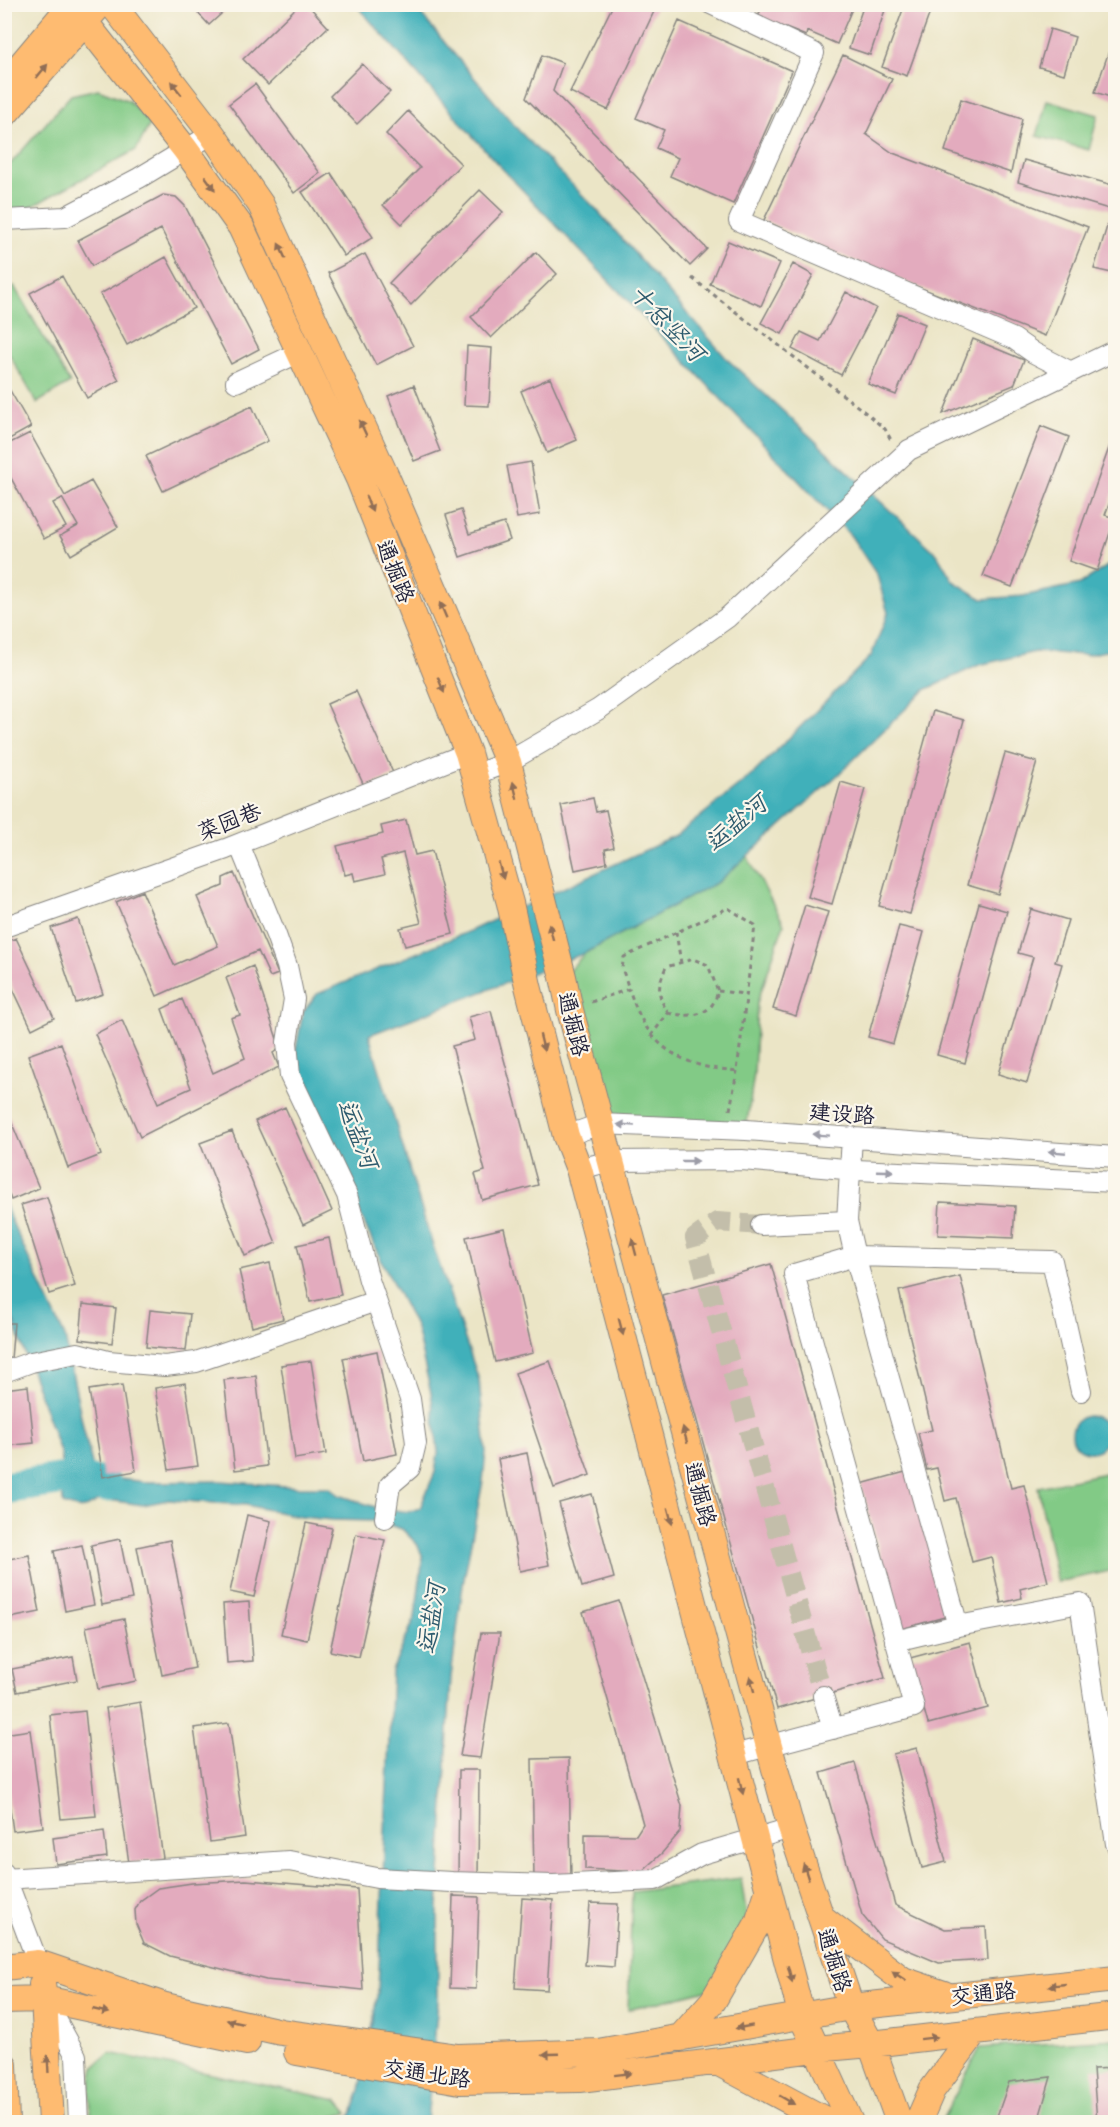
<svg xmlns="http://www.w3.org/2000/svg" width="1120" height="2127" viewBox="0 0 1120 2127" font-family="Itim,'LXGW WenKai TC',sans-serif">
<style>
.green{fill:#82ca86;stroke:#527660;stroke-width:1.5}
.water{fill:#40b0ba;stroke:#31697a;stroke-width:1.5}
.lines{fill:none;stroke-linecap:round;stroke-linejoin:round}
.river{stroke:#40b0ba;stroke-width:33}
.building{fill:#e3abbe}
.minor-tunnel{stroke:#c3beaa;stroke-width:20;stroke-dasharray:20 10;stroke-linecap:butt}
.minor-casing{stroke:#868480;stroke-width:22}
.major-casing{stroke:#868480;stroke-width:28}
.path{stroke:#868480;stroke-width:3;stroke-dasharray:4.5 4.5;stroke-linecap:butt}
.minor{stroke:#fff;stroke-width:20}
.major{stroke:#febb71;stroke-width:26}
.oneway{fill:#906e56}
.oneway2{fill:#9c9ca7}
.labels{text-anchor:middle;stroke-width:4.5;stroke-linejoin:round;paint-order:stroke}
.street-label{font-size:22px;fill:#22223b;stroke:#fbf7ec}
.water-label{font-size:24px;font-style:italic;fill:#2e5b6e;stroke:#fbf7ec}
</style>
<rect width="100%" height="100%" fill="#fbf7ec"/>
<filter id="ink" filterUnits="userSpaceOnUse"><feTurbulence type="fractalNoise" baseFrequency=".0167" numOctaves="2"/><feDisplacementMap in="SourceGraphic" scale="12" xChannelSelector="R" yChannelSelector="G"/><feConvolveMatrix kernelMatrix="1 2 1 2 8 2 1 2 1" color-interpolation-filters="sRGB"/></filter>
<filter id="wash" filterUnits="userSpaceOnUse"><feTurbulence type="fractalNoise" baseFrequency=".008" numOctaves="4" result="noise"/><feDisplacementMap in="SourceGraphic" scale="24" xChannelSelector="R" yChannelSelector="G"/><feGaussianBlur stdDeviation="1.35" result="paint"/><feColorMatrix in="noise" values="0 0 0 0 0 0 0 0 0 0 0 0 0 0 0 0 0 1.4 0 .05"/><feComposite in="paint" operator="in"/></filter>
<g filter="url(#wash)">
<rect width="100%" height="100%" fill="#ebe5c6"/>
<path class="green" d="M98 89 129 101 150 124 136 150 5 221V170L71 95Z
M1047 100 1098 115 1089 150 1037 136Z
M14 286 70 383 37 403 5 347V292Z
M747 856 784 924 757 1003 754 1074 746 1130 600 1124 563 977 585 953 718 882Z
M1115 1471V1570L1057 1582 1038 1487Z
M741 1878 750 1939 714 1988 628 2010 632 1892Z
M1115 2039V2122H941L980 2048Z
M110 2053 337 2100 348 2113 314 2122H91L90 2087 94 2067Z
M442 2117 497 2120 495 2122H438Z"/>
<path class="water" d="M356 5H413L520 132 596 209 728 360 937 554 953 581 982 599 1023 596 1080 584 1115 561V649L1087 655 1035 652 979 665 925 690 840 773 718 882 585 953 369 1035 429 1234 479 1380 486 1452 483 1481 463 1584 451 1677 438 1910V2001L427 2122H327L351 2117 360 2090 378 1991 392 1671 415 1617 423 1557 417 1544 402 1529 375 1521 332 1520 301 1517 246 1505 168 1500 143 1505 101 1499C86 1510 80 1511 63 1504L61 1455 5 1297 4 1200 11 1220 65 1337 84 1431 95 1476 146 1482 221 1481 298 1487H329L339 1495 375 1507 408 1512 420 1508 435 1472 438 1453 431 1393 416 1328 377 1252 307 1092 295 1054 303 1012 317 994 472 930 676 836 753 774 871 656 888 613 877 575 851 536 493 159Z
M1072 1434a18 18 0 1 1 36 0a18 18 0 1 1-36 0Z"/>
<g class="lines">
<path class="river" d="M4 1488 78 1477 106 1486"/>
</g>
<g id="blocks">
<path class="building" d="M190 4H232L209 25Z
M300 4H307L328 27 268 85 243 59Z
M763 4H854L837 44 807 31 806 36 758 17Z
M864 4H887L870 55 849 48Z
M905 4H933L907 76 882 67Z
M613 5H657L608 110 570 92Z
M679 21 792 71 733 204 670 176 678 158 656 148 664 130 636 118Z
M1050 29 1075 37 1064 74 1039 67Z
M1111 45 1116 46V99L1095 92Z
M542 55 563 63 553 91 707 249 690 266 526 98Z
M843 55 892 79 866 134 893 153 1088 227 1045 336 898 279 813 243 764 220Z
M362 64 390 92 357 124 330 96Z
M255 84 320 173 294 193 229 104Z
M961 99 1022 119 1011 173 945 151Z
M408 111 461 164 402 224 383 205 420 168 386 134Z
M1024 160 1116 186V274L1094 269 1112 210 1018 182Z
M331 173 373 237 344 256 302 192Z
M480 190 503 212 411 305 389 283Z
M163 195 176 197 185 206 259 349 231 364 161 229 92 266 78 240Z
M728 241 780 263 761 306 710 284Z
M536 252 557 274 491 338 471 317Z
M365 254 413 346 376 365 328 273Z
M166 257 194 308 127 345 100 294Z
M793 264 813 275 782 334 761 323Z
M62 276 119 380 87 398 30 293Z
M846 292 876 308 841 375 792 349 801 332 820 341Z
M898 313 925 324 896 395 868 384Z
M973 339 1024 360 1014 385 943 414Z
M467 346 492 348 489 406 464 405Z
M550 378 577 440 547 453 521 391Z
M4 380 31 427 4 442Z
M414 385 440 451 414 461 388 396Z
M252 406 268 441 163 491 146 456Z
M1041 426 1069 437 1012 587 983 576Z
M1115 431 1116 486 1105 515 1115 518 1097 571 1069 561Z
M30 433 65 496 91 481 118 527 71 555 60 536 78 526 62 498 53 503 66 527 44 539 4 465V446Z
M531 462 540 514 517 518 507 466Z
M461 510 469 534 504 523 510 540 460 557 446 515Z
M356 691 394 775 365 788 327 704Z
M933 711 964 720 910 914 879 906Z
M1005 753 1037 762 998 894 967 885Z
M841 782 865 789 832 904 808 897Z
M593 798 596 812 606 810 614 847 605 849 607 863 575 870 561 805Z
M406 820 415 855 432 851 453 934 405 946 400 928 421 923 403 853 381 859 385 874 355 881 353 873 345 875 337 846 383 834 381 826Z
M234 873 278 974 270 977 258 951 157 996 116 902 142 891 174 965 218 946 197 897 223 886V878Z
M979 903 1007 911 965 1063 937 1055Z
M805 905 828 912 796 1016 773 1009Z
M1031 909 1068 920 1055 962 1062 964 1027 1083 998 1074 1033 957 1018 953Z
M78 919 103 994 76 1003 51 928Z
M899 926 924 932 893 1044 868 1037Z
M16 938 54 1018 32 1029 4 970V943Z
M253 966 280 1048 273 1053 279 1067 140 1137 95 1034 122 1020 158 1103 191 1088 162 1009 182 999 213 1073 245 1058 231 1018 240 1015 226 978Z
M491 1011 538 1185 482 1200 475 1174 485 1171 452 1046 475 1040 469 1017Z
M61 1043 101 1155 68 1168 28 1055Z
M5 1107 39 1188 11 1200 5 1184Z
M285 1107 332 1211 303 1225 255 1121Z
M232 1131 276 1243 245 1256 200 1143Z
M47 1197 75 1286 49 1294 21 1205Z
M940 1202 1015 1206 1013 1238 938 1235Z
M504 1228 533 1353 495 1362 466 1237Z
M329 1238 341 1295 310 1302 297 1245Z
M270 1263 283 1319 252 1327 239 1270Z
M771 1264 885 1678 777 1709 662 1295Z
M960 1276 1011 1488 1024 1485 1048 1582 1020 1589 1022 1598 1001 1603 991 1557 972 1562 956 1498 945 1501 937 1468 927 1470 918 1433 932 1430 899 1291Z
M83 1304 116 1308 112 1343 80 1339Z
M150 1310 190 1314 186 1351 146 1347Z
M4 1323H14L11 1359 4 1358Z
M377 1351 397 1454 363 1461 343 1358Z
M311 1361 326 1454 295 1459 281 1365Z
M550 1361 590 1475 554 1488 515 1373Z
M256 1376 267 1466 235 1470 224 1380Z
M185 1383 198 1466 169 1470 155 1388Z
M122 1385 136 1471 103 1477 89 1390Z
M28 1386 34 1443 4 1446V1389Z
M527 1453 549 1565 520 1571 498 1459Z
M909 1471 948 1616 901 1629 861 1484Z
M592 1494 614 1578 582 1587 559 1503Z
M247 1515 271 1521 254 1597 230 1592Z
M306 1523 332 1528 307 1640 281 1634Z
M356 1534 385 1540 359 1657 330 1651Z
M120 1539 132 1599 102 1605 91 1545Z
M170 1540 195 1668 162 1675 137 1547Z
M82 1545 94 1605 65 1611 54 1551Z
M29 1555 40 1612 10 1618 4 1591V1560Z
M619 1601 682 1806 680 1832 662 1853 641 1872 585 1869V1834L636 1835 643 1824 583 1612Z
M249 1602 253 1661 227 1663 223 1604Z
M124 1619 136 1681 98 1689 86 1627Z
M481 1633H500L480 1758 460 1756Z
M970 1642 988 1708 928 1724 910 1658Z
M73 1657 77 1680 17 1692 12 1669Z
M140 1702 163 1858 129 1863 106 1708Z
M85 1711 96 1816 61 1819 50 1715Z
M229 1723 245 1837 210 1842 194 1728Z
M30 1730 43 1827 13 1831 4 1766V1734Z
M917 1748 946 1862 922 1868 893 1754Z
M569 1758 571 1879 534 1880 532 1759Z
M855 1763 895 1905 945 1929 986 1927 988 1960 939 1963 882 1939 862 1915 821 1773Z
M459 1770H479L478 1881H458Z
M104 1831 107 1857 56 1864 53 1838Z
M246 1880 357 1889 363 1990 266 1980 170 1956 144 1943 136 1924 135 1910 140 1901 158 1888 192 1883Z
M453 1896 479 1897 476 1989 450 1988Z
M522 1898 553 1900 547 1990 515 1988Z
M590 1903 618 1904 614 1967 585 1965Z
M1116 2068V2122H1097L1093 2069Z
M1051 2077 1038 2122H995L1009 2082Z"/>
</g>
</g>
<g filter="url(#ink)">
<use href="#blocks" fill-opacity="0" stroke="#868480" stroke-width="1.5"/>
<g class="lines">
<path class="minor-tunnel" d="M761 1225 717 1222 695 1238 823 1696"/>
<g class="minor-casing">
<path id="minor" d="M711 4 814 53 739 221 1014 339 1034 353 1071 372
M4 220 65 217 139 178 212 134
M236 382 300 352
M474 775 508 762 599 709 728 617 909 450 1116 350
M239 844 276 935 287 966 294 999 287 1042 290 1076 347 1195 369 1280 410 1399 416 1443 410 1468 390 1485 385 1518
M4 927 226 849 468 753
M566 1136 600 1124 746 1130 1116 1157
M579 1169 611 1161 742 1160 856 1170 1116 1182
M761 1225 847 1221
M4 1372 31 1362 77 1353 108 1361 165 1366 196 1362 376 1301
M1081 1391 1052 1261 855 1256 958 1626 1080 1603 1116 1844
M895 1641 958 1626
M823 1696 833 1729
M734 1755 914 1707 794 1274 855 1256 847 1221 852 1137
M4 1873 38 1963
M4 1879 289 1861 377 1878 452 1882 553 1885 655 1880 702 1854 791 1828
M46 2001 76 2056 79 2122"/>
</g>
<g class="major-casing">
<path id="major" d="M112 4 212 134 261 205 388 481 508 762 563 977 570 1010 791 1828 851 2007 871 2044 899 2122
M84 21 185 149 241 227 359 479 468 753 510 903 528 986 566 1136 579 1169 802 2017 850 2122
M4 85 72 4
M4 115 96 9
M821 1917 903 1980 944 1994
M4 1967 38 1963 165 2006 281 2032 458 2057 598 2052 851 2007 1116 1979
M42 1984 44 1999 51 2122
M4 2000 44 1999 247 2042
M680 2038 713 2001 758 1923 768 1892
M297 2052 460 2081 580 2079 815 2049 871 2044 1116 2016
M717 2062 829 2122
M4 2065 6 2122
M918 2122 932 2090 975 2032"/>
</g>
<path class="path" d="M692 278 861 409 885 429 891 440
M676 932 681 963
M718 991 746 994
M591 1002 629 989 622 968 624 957 728 908 755 925 737 1071C725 1069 711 1069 699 1065 658 1052 642 1028 629 989
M651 1036 668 1013C657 994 657 988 666 967L693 959 708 965 718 991C717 995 715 1001 712 1005 702 1018 682 1016 668 1013
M730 1110 737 1071"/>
<use href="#minor" class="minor"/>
<use href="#major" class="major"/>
</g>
<defs><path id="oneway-solid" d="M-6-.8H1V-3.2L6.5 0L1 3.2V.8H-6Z" transform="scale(1.5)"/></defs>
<g class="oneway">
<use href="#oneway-solid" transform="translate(42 71) rotate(-50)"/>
<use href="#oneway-solid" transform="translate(176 88) rotate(-128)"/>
<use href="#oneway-solid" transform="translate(210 183) rotate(54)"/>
<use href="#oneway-solid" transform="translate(282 251) rotate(-115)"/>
<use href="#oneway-solid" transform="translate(363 428) rotate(-115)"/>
<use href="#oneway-solid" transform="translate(369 504) rotate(68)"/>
<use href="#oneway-solid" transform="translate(443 610) rotate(-113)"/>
<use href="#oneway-solid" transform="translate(441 685) rotate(68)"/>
<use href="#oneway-solid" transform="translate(515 790) rotate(-104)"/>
<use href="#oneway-solid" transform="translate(501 871) rotate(74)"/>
<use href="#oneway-solid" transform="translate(551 932) rotate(-105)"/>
<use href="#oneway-solid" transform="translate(542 1043) rotate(76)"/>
<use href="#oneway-solid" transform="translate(634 1247) rotate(-105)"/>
<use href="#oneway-solid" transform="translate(621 1327) rotate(75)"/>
<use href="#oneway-solid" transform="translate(685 1435) rotate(-105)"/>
<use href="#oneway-solid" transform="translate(670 1516) rotate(75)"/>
<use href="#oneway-solid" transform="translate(752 1684) rotate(-105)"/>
<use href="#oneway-solid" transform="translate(741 1786) rotate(76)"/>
<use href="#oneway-solid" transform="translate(806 1872) rotate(-108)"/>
<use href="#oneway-solid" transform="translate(790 1974) rotate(75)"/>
<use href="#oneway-solid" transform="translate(899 1976) rotate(-146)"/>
<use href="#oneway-solid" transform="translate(1057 1985) rotate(174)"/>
<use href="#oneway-solid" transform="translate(101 2011) rotate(13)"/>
<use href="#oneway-solid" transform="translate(235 2022) rotate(-167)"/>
<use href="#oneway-solid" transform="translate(744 2027) rotate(170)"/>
<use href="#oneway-solid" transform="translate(929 2038) rotate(-7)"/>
<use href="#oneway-solid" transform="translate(551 2054) rotate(178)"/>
<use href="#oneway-solid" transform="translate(48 2064) rotate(-93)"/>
<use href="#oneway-solid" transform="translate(623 2074) rotate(-7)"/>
<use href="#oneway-solid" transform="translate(787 2100) rotate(30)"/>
</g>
<g class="oneway2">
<use href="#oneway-solid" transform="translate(626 1125) rotate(-177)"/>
<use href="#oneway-solid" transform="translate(821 1135) rotate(-176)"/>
<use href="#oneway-solid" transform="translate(1057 1152) rotate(-175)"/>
<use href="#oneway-solid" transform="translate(690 1161)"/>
<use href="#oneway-solid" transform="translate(885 1171) rotate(2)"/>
</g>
</g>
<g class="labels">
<g class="street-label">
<text transform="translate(396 571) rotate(68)" y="8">通掘路</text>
<text transform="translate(229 821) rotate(-21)" y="8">菜园巷</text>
<text transform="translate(574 1024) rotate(76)" y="8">通掘路</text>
<text transform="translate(842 1113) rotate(4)" y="8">建设路</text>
<text transform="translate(701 1494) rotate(75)" y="8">通掘路</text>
<text transform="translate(835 1960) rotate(72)" y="8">通掘路</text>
<text transform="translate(983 1993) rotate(-6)" y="8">交通路</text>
<text transform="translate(427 2073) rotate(8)" y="8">交通北路</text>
</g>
<g class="water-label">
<text transform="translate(667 323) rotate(46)" y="8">十总竖河</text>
<text transform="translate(736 823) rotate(-40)" y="8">运盐河</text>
<text transform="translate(358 1134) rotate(69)" y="8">运盐河</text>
<text transform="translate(431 1618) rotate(-81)" y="8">运盐河</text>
</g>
</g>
<rect width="1120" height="2127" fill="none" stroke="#fbf7ec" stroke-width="24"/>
</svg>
